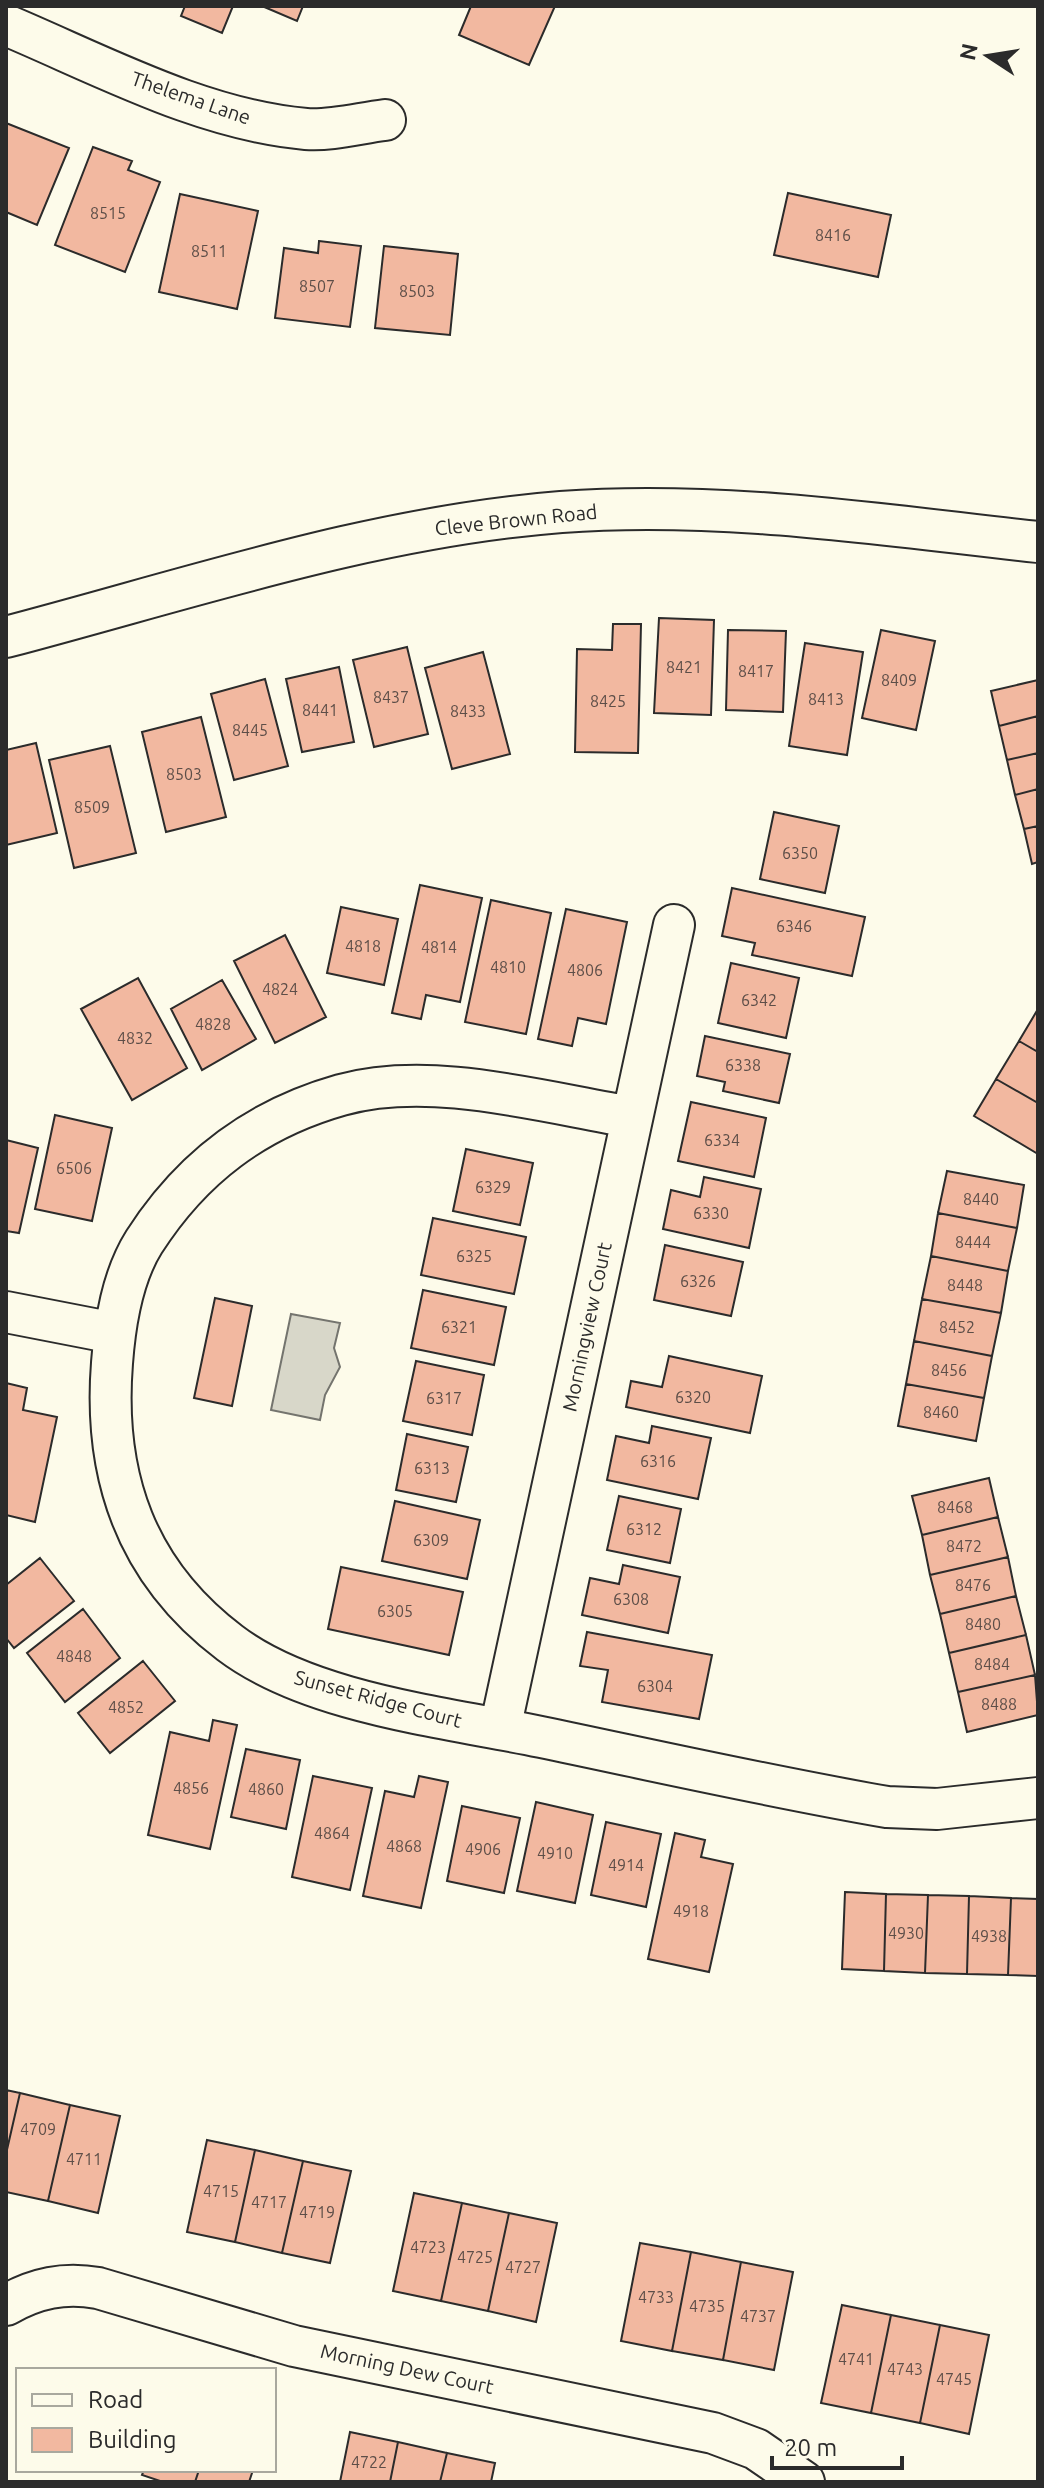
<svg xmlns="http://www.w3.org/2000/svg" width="1044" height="2488" viewBox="0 0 1044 2488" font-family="Ubuntu,sans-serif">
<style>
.water{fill:#d8d7c9;stroke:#74746e;stroke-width:2}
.building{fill:#f2b8a0;stroke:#2b2b2b;stroke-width:2}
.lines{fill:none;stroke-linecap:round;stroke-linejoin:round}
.minor-casing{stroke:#2b2b2b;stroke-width:44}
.minor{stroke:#fdfbea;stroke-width:40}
.labels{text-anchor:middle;stroke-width:6;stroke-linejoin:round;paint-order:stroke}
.number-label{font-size:16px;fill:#5d4e48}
.street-label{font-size:20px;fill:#2b2b2b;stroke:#fdfbea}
</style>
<rect width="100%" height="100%" fill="#fdfbea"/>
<path class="water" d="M291 1314 340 1323 334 1348 340 1367 325 1395 320 1420 271 1410Z"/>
<path class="building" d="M185 6H233L222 33 181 16Z
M262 6H303L297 21Z
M471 6H555L529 65 459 35Z
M6 123 69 148 37 225 6 212Z
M93 147 132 161 128 170 160 182 125 272 55 245Z
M788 193 891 215 878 277 774 255Z
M180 194 258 211 237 309 159 292Z
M319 241 361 246 350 327 275 318 284 248 318 253Z
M384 246 458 254 450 335 375 328Z
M659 618 714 620 711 715 654 713Z
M613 624H641L638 753 575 752 577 649 612 650Z
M728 630 786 631 783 712 726 710Z
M881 630 935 641 916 730 862 718Z
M805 643 863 652 847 755 789 746Z
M407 647 428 734 374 747 353 660Z
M483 652 510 754 452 769 425 668Z
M339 667 354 742 302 752 286 679Z
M265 679 288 766 234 780 211 694Z
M1038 680V716L999 726 991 691Z
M1038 716V753L1007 760 999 726Z
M201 717 226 817 166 832 142 732Z
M36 743 57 833 6 845V750Z
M110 746 136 853 74 868 49 760Z
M1038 753V789L1015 795 1007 760Z
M1038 789V826L1024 829 1015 795Z
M774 812 839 826 825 893 760 879Z
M1038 826V862L1032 864 1024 829Z
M420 885 482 898 460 1002 426 995 421 1019 392 1013Z
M732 888 865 917 852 976 752 955 755 943 722 936Z
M491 900 551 913 526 1034 465 1022Z
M341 907 398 919 384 985 327 973Z
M566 909 627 922 606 1024 578 1018 572 1046 538 1039Z
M285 935 326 1017 275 1043 234 961Z
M731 963 799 978 786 1038 718 1023Z
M138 978 187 1068 132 1100 81 1009Z
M222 980 256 1039 202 1070 171 1009Z
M1038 1009V1052L1019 1041Z
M705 1036 790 1054 779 1103 723 1091 725 1082 697 1076Z
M1019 1041 1038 1052V1103L996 1079Z
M996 1079 1038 1103V1154L974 1116Z
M691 1102 766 1118 754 1177 678 1161Z
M55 1115 112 1128 92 1221 35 1209Z
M6 1140 38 1148 19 1233 6 1231Z
M466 1149 533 1163 520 1225 453 1211Z
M947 1171 1024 1185 1017 1228 938 1213Z
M704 1177 761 1189 749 1248 663 1229 671 1190 700 1197Z
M938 1213 1017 1228 1008 1271 931 1256Z
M433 1218 526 1237 514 1294 421 1275Z
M665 1245 743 1262 731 1316 654 1300Z
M931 1256 1008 1271 1001 1313 922 1299Z
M423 1290 506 1307 494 1365 411 1348Z
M215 1298 252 1306 232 1406 194 1398Z
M922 1299 1001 1313 992 1356 914 1341Z
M914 1341 992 1356 984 1398 906 1384Z
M669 1356 762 1376 750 1433 626 1407 631 1381 662 1387Z
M416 1361 484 1375 472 1435 403 1421Z
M6 1383 27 1388 23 1410 57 1417 35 1522 6 1515Z
M906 1384 984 1398 976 1441 898 1426Z
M652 1426 711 1438 698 1499 607 1480 616 1436 649 1443Z
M407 1434 468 1447 456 1502 396 1490Z
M989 1478 998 1517 922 1535 912 1496Z
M619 1496 681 1509 670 1563 607 1550Z
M395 1501 480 1520 467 1579 382 1561Z
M998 1517 1008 1557 930 1575 922 1535Z
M1008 1557 1016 1596 940 1614 930 1575Z
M40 1558 74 1601 14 1648 6 1638V1585Z
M623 1565 680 1577 668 1633 582 1615 590 1578 619 1584Z
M341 1567 463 1592 449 1655 328 1629Z
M1016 1596 1026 1635 949 1653 940 1614Z
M83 1609 120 1658 65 1702 27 1653Z
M587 1632 712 1655 699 1719 602 1702 608 1670 580 1666Z
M1026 1635 1035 1675 958 1692 949 1653Z
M143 1661 175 1701 110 1753 78 1713Z
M1035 1675 1038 1715 967 1732 958 1692Z
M213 1720 237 1725 210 1849 148 1835 170 1732 209 1741Z
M246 1749 300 1760 286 1829 231 1817Z
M313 1776 372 1788 350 1890 292 1877Z
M419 1776 448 1782 421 1908 363 1896 385 1791 414 1797Z
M536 1802 593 1815 575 1903 517 1891Z
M462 1806 520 1818 504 1893 447 1881Z
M606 1822 661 1834 646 1907 591 1895Z
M675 1833 705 1840 701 1857 733 1864 709 1972 648 1959Z
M845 1892 886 1894 884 1971 842 1969Z
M886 1894 928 1895 925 1973 884 1971Z
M928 1895 969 1896 967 1974 925 1973Z
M969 1896 1011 1898 1008 1975 967 1974Z
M1011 1898 1038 1899V1976L1008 1975Z
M6 2090 20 2093 6 2154Z
M20 2093 70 2105 48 2201 6 2192V2154Z
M70 2105 120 2116 98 2213 48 2201Z
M207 2140 255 2150 235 2242 187 2232Z
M255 2150 303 2161 282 2253 235 2242Z
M303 2161 351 2171 330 2263 282 2253Z
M414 2193 462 2203 441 2301 393 2291Z
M462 2203 509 2213 488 2311 441 2301Z
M509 2213 557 2223 536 2322 488 2311Z
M640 2243 691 2252 672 2351 621 2341Z
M691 2252 741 2262 723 2360 672 2351Z
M741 2262 793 2272 774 2370 723 2360Z
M842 2305 891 2315 871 2413 821 2403Z
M891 2315 940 2325 920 2423 871 2413Z
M940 2325 989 2335 969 2434 920 2423Z
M350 2432 398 2442 390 2482H340Z
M398 2442 447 2453 440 2482H390Z
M447 2453 495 2463 491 2482H440Z
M144 2470H199L195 2482H163L142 2475Z
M199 2470H253L249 2482H195Z"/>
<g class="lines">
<g class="minor-casing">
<path id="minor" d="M6 25C101 65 202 120 306 129 331 131 360 123 385 120
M6 637C189 589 371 527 561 512 719 500 881 525 1038 542
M632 1117C541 1102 431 1070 341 1095 256 1119 192 1167 144 1242 122 1277 115 1323 112 1363 103 1477 136 1572 230 1643 309 1703 444 1717 541 1737 656 1761 771 1787 887 1807L937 1809 1038 1798
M6 1312 114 1333
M500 1729 674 925
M6 2305C36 2288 64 2282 98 2288L294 2346 713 2433 756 2449 804 2482"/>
</g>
<use href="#minor" class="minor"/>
</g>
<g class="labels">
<g class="number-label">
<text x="108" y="219">8515</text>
<text x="833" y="241">8416</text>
<text x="209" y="257">8511</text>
<text x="317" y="292">8507</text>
<text x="417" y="297">8503</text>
<text x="684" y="673">8421</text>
<text x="756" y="677">8417</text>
<text x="899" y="686">8409</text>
<text x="391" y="703">8437</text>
<text x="826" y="705">8413</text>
<text x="608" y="707">8425</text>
<text x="320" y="716">8441</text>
<text x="468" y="717">8433</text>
<text x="250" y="736">8445</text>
<text x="184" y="780">8503</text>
<text x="92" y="813">8509</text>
<text x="800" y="859">6350</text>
<text x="794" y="932">6346</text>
<text x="363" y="952">4818</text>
<text x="439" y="953">4814</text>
<text x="508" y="973">4810</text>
<text x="585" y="976">4806</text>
<text x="280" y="995">4824</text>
<text x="759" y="1006">6342</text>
<text x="213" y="1030">4828</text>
<text x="135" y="1044">4832</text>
<text x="743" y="1071">6338</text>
<text x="722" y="1146">6334</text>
<text x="74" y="1174">6506</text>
<text x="493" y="1193">6329</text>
<text x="981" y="1205">8440</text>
<text x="711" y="1219">6330</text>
<text x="973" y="1248">8444</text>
<text x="474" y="1262">6325</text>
<text x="698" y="1287">6326</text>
<text x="965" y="1291">8448</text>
<text x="459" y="1333">6321</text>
<text x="957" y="1333">8452</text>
<text x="949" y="1376">8456</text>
<text x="693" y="1403">6320</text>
<text x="444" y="1404">6317</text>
<text x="941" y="1418">8460</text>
<text x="658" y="1467">6316</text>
<text x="432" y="1474">6313</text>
<text x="955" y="1513">8468</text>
<text x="644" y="1535">6312</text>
<text x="431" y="1546">6309</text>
<text x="964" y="1552">8472</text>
<text x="973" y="1591">8476</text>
<text x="631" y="1605">6308</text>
<text x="395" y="1617">6305</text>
<text x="983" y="1630">8480</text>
<text x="74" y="1662">4848</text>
<text x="992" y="1670">8484</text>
<text x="655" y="1692">6304</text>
<text x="999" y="1710">8488</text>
<text x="126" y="1713">4852</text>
<text x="191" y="1794">4856</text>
<text x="266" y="1795">4860</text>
<text x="332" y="1839">4864</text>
<text x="404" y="1852">4868</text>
<text x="483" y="1855">4906</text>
<text x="555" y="1859">4910</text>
<text x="626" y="1871">4914</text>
<text x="691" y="1917">4918</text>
<text x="906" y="1939">4930</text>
<text x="989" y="1942">4938</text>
<text x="38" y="2135">4709</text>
<text x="84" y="2165">4711</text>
<text x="221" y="2197">4715</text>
<text x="269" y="2208">4717</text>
<text x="317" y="2218">4719</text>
<text x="428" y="2253">4723</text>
<text x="475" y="2263">4725</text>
<text x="523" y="2273">4727</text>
<text x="656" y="2303">4733</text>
<text x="707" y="2312">4735</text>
<text x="758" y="2322">4737</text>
<text x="856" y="2365">4741</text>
<text x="905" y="2375">4743</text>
<text x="954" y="2385">4745</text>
<text x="369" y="2468">4722</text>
</g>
<g class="street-label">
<text transform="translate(191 98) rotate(19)" y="7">Thelema Lane</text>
<text transform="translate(516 520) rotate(-6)" y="7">Cleve Brown Road</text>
<text transform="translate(587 1327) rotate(-78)" y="7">Morningview Court</text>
<text transform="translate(378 1699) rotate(15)" y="7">Sunset Ridge Court</text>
<text transform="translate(407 2369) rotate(12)" y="7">Morning Dew Court</text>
</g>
</g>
<rect width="1044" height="2488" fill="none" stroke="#2b2b2b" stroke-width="16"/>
<rect x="16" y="2368" width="260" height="104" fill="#fdfbea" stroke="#a9a89e" stroke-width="2"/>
<rect x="32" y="2394" width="40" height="12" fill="#fdfbea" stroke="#a9a89e" stroke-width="2"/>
<text x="88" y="2408" font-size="24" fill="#2b2b2b">Road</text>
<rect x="32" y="2428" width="40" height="24" fill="#f2b8a0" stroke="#a9a89e" stroke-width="2"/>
<text x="88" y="2448" font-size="24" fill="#2b2b2b">Building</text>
<g transform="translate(988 56) rotate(282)" stroke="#fdfbea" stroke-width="6" paint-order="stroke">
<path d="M0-6L14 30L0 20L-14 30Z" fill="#2b2b2b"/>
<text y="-12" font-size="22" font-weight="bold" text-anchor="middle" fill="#2b2b2b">N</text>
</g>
<path d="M772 2456v12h130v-12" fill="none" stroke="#2b2b2b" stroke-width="4"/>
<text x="784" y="2456" font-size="24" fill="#2b2b2b" stroke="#fdfbea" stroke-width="6" paint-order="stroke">20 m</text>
</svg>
